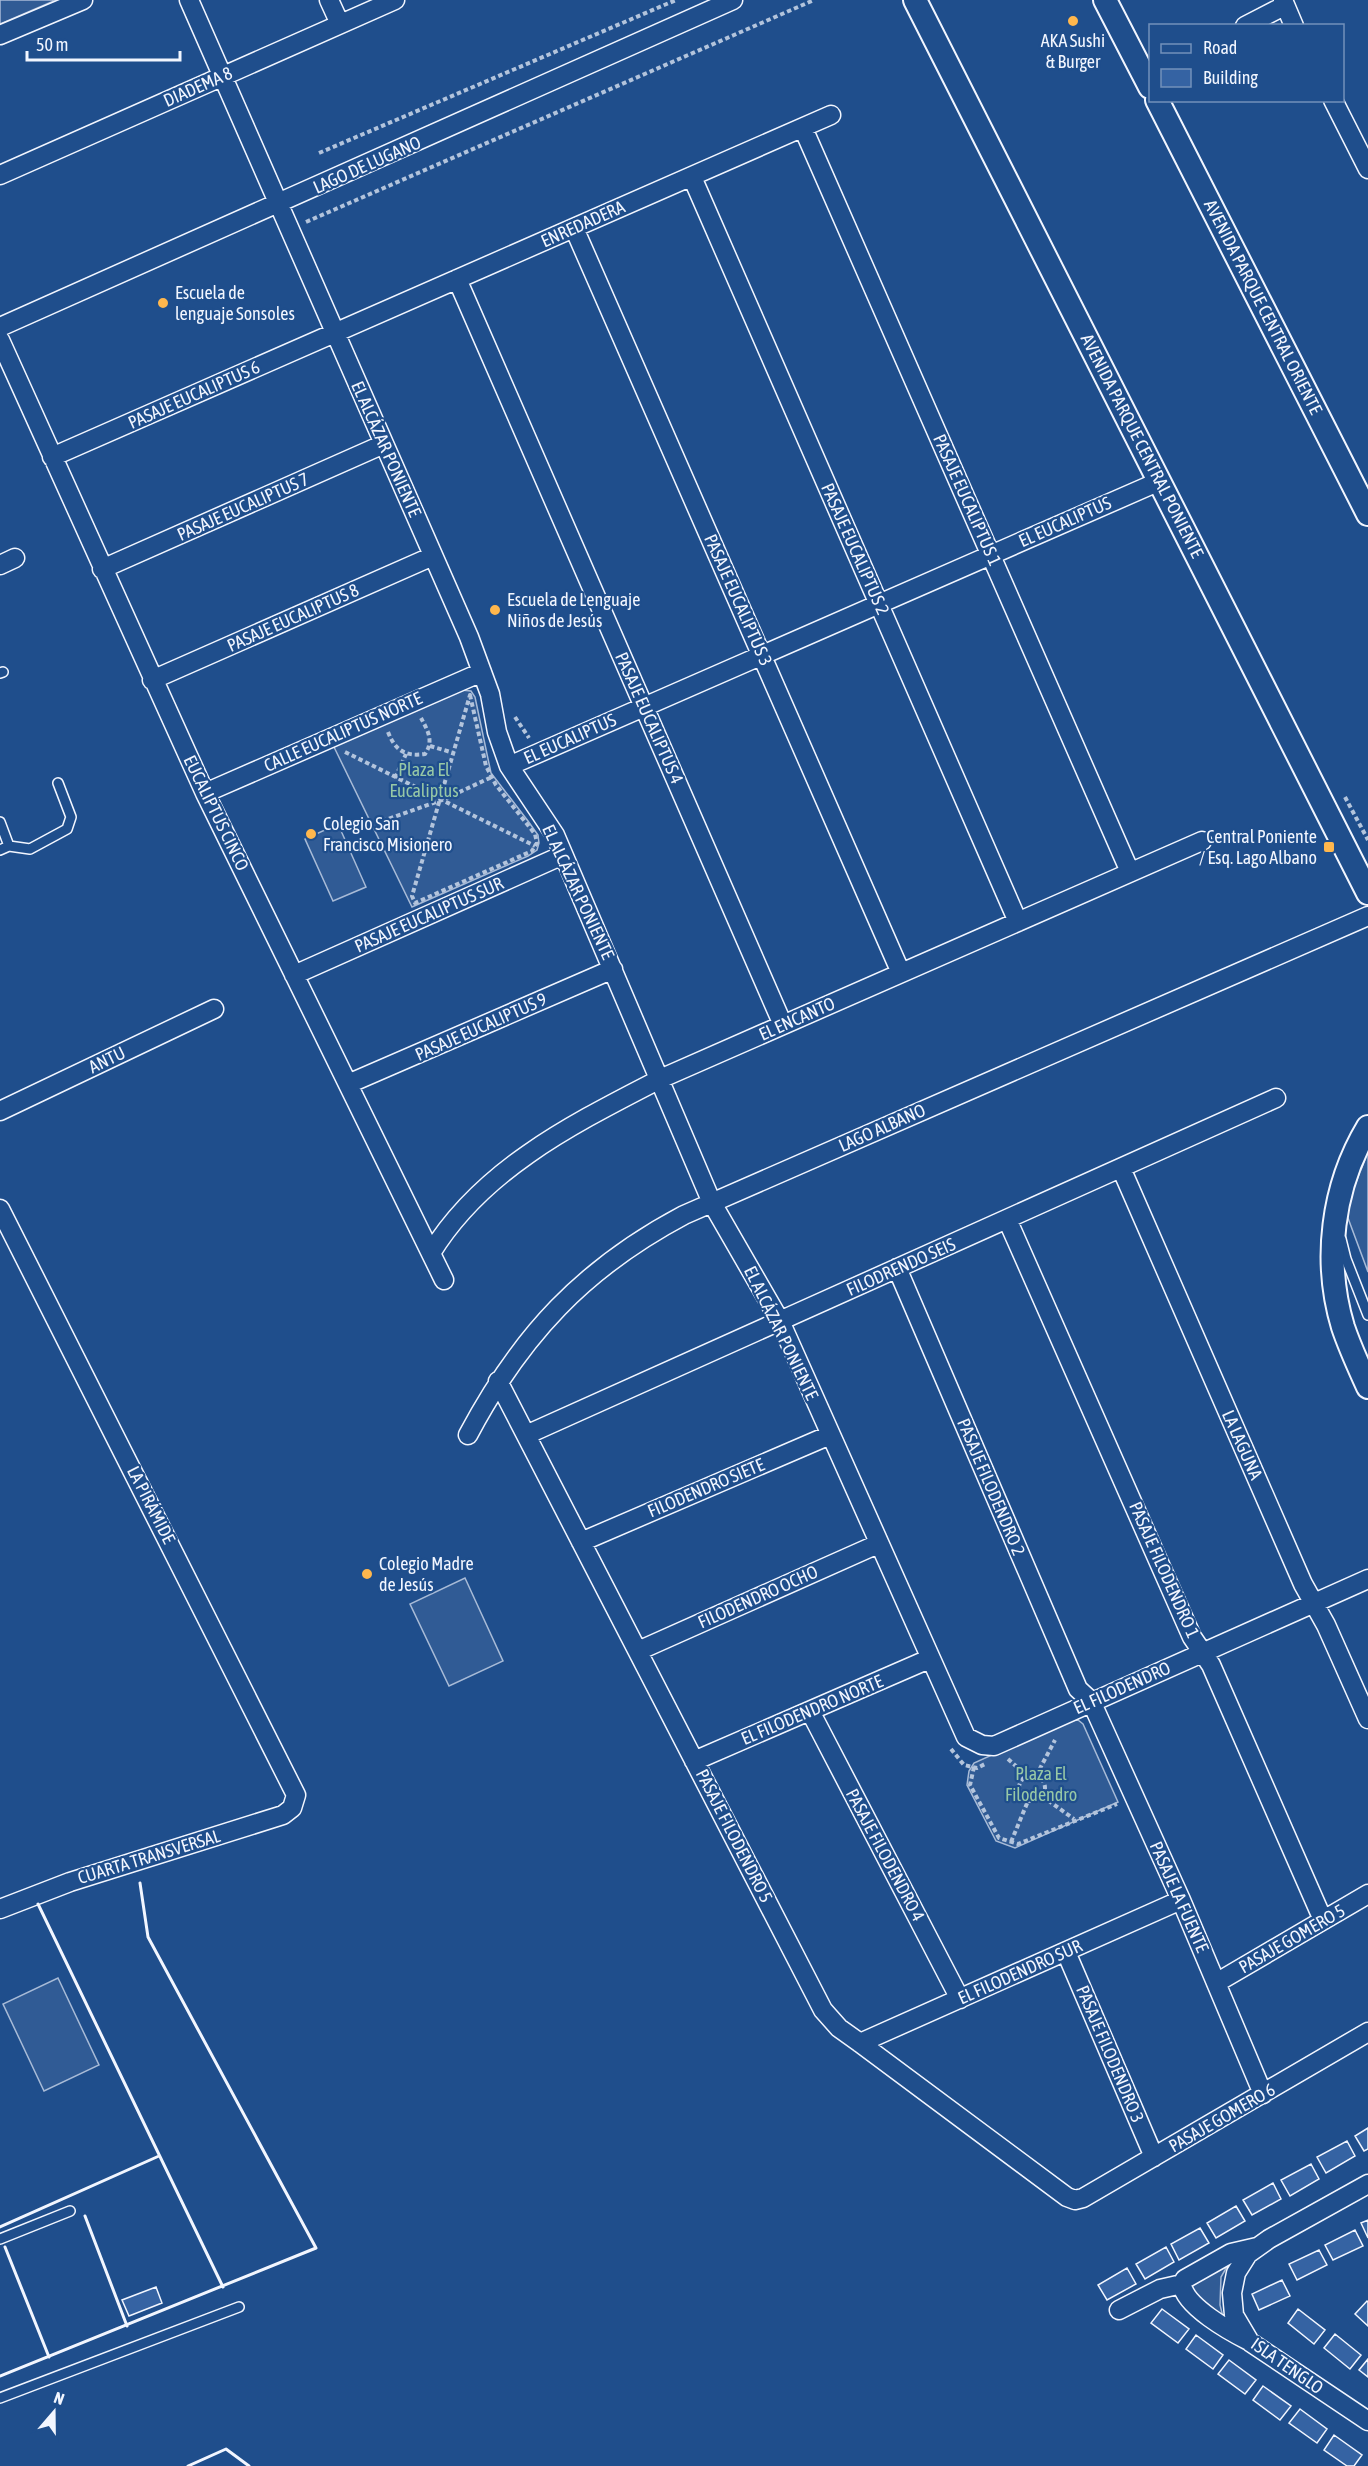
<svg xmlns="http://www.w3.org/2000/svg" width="1368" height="2466" viewBox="0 0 1368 2466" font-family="'Asap Condensed',sans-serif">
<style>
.built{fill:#305b95;stroke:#a8bbd7;stroke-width:1.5}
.building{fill:#3563a3;stroke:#f2f6ff;stroke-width:1.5}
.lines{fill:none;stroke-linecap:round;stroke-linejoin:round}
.service-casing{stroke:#f2f6ff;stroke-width:12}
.minor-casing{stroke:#f2f6ff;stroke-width:21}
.tertiary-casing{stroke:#f2f6ff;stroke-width:26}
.path{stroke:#b3c4dc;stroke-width:4;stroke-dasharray:4.5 3;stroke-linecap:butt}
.service{stroke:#1f4e8c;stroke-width:9}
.minor{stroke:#1f4e8c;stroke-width:18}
.tertiary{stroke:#1f4e8c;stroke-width:22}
.wall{stroke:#f2f6ff;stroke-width:3}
.poi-dot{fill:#ffb74d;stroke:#1f4e8c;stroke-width:2}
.labels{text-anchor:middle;stroke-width:4.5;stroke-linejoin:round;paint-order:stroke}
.poi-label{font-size:18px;fill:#f2f6ff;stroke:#1f4e8c;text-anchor:start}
.street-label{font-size:18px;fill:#f2f6ff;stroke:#1f4e8c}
.park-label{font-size:18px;fill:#97c8a6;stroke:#1f4e8c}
</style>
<rect width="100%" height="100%" fill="#1f4e8c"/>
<path class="built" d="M0 0H56L0 24Z
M461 690 471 691 475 697 491 773 528 821 538 835 539 843 537 850 528 856 412 907 333 745Z
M338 824 366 887 333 901 305 839Z
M1368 1152V1272L1345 1210Z
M465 1578 503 1661 449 1686 410 1604Z
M1078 1720 1083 1724 1118 1802 1015 1848 996 1841 967 1785 969 1771 974 1763 1067 1721Z
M58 1978 99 2065 44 2091 3 2004Z
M1232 2258 1221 2277 1220 2305 1224 2321 1189 2288 1192 2281Z"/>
<path class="building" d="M1368 2128V2149L1364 2151 1355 2136Z
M1347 2141 1355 2156 1326 2173 1317 2157Z
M1311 2164 1319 2179 1290 2196 1281 2180Z
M1273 2183 1281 2199 1252 2215 1243 2200Z
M1236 2206 1245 2221 1216 2238 1207 2223Z
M1368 2220V2238L1361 2223Z
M1200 2228 1209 2243 1179 2260 1171 2244Z
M1355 2230 1363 2246 1333 2260 1325 2245Z
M1166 2247 1174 2262 1145 2279 1136 2264Z
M1319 2250 1327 2265 1297 2280 1289 2264Z
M1127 2268 1136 2284 1107 2300 1098 2285Z
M1282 2280 1290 2296 1259 2310 1252 2294Z
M156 2287 162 2303 129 2316 122 2300Z
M1367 2301 1368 2302V2326L1355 2314Z
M1162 2309 1189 2329 1178 2343 1151 2323Z
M1298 2309 1325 2330 1314 2344 1288 2323Z
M1335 2334 1361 2355 1350 2369 1324 2348Z
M1196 2335 1223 2355 1213 2369 1186 2349Z
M1368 2359V2377L1359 2370Z
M1229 2360 1256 2380 1245 2394 1218 2374Z
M1263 2386 1291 2406 1280 2420 1253 2400Z
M1300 2409 1327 2429 1317 2443 1289 2423Z
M1334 2435 1362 2455 1354 2466H1347L1324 2450Z"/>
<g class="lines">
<g class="service-casing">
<path id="service" d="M0 673 3 672
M0 822 9 846
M0 850 9 846 30 849 67 829 71 817 58 783
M1341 1239 1346 1259 1368 1315
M0 2239 70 2211
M0 2398 239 2307"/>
</g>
<g class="minor-casing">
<path id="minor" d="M189 0 469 637 490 694 497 732 509 766 555 835 712 1203 780 1321 966 1737 982 1745 994 1746 1368 1579
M329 0 340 24
M1283 0 1294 26
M1245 26 1284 6
M0 35 83 0
M1333 100 1368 169
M803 128 1130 872
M0 175 395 0
M692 177 1018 922
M574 228 901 973
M457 279 783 1025
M0 327 733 0
M0 340 205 793 444 1280
M52 457 831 115
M0 565 15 558
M102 569 384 444
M152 680 433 556
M509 766 1160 481
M205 793 482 672
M294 975 563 855
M348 1084 613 969
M0 1111 214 1009
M1121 1168 1303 1584 1326 1625 1368 1719
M0 1209 296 1795 292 1808 283 1815 70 1882 0 1909
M1007 1219 1192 1637 1211 1665 1323 1920
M431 1253C483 1168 575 1123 660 1079L1202 841
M897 1268 1078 1689 1091 1701 1181 1900 1263 2094
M498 1381 823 2010 839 2028 860 2043 1067 2197 1075 2200 1083 2198 1368 2032
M468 1435C521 1335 584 1268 684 1215L1368 916
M526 1435 1276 1098
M581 1542 830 1435
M638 1651 878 1544
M810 1711 960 1999
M694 1761 929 1659
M1066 1952 1154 2157
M1216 1983 1368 1894
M860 2043 1181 1900
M1368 2184 1269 2239 1248 2254 1236 2273 1232 2293 1234 2315 1250 2342 1368 2421
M1119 2310 1160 2289 1182 2284
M1249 2341C1231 2332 1184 2306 1182 2284L1185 2279 1231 2253 1257 2247"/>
</g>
<g class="tertiary-casing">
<path id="tertiary" d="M915 0 1368 893
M1105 0 1150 87
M1157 100 1368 514
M1368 1127C1332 1187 1323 1261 1343 1327 1350 1348 1359 1367 1368 1387"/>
</g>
<path class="path" d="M319 153 676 0
M306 222 814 0
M470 695 486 766 496 785 535 834 537 843 532 851 415 903 412 896Z
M515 717 529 738
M388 732C395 750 405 757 425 754 434 741 428 731 421 718
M430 746 454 753
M345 752 535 846
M395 778 406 754
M1345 797 1368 840
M382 821 442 800 492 777
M951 1749 964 1765 977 1768 985 1764
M1008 1759 1027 1776
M974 1767 970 1785 999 1838 1018 1844 1117 1804
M1019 1788a13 13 0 1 1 26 0a13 13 0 1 1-26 0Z
M1036 1776 1055 1740
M1042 1796 1074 1819
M1011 1842 1028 1801"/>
<use href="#service" class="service"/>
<use href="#minor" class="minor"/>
<use href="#tertiary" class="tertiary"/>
<path class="wall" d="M38 1904 223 2287
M85 2216 127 2326
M0 2227 159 2156
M5 2247 49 2357
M0 2376 316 2248 148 1937 140 1883
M188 2466 226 2449 249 2466"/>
</g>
<g class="poi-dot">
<circle cx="1073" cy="21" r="6"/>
<circle cx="163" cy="303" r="6"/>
<circle cx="495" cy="610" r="6"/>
<circle cx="311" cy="834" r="6"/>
<rect x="1323" y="841" width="12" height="12" rx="3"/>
<circle cx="367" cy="1574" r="6"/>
</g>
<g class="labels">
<g class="poi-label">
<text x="1073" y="47" text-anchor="middle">AKA Sushi<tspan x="1073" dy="21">&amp; Burger</tspan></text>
<text x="175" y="299">Escuela de<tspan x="175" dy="21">lenguaje Sonsoles</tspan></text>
<text x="507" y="606">Escuela de Lenguaje<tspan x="507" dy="21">Niños de Jesús</tspan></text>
<text x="323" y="830">Colegio San<tspan x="323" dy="21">Francisco Misionero</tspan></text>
<text x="1317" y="843" text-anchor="end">Central Poniente<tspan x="1317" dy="21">/ Esq. Lago Albano</tspan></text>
<text x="379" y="1570">Colegio Madre<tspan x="379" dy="21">de Jesús</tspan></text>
</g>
<g class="street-label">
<text transform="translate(198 87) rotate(-24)" y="6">DIADEMA 8</text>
<text transform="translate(367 165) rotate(-24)" y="6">LAGO DE LUGANO</text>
<text transform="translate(583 224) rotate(-24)" y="6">ENREDADERA</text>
<text transform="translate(1263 307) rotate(63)" y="6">AVENIDA PARQUE CENTRAL ORIENTE</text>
<text transform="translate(194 395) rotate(-24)" y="6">PASAJE EUCALIPTUS 6</text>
<text transform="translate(1142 446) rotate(63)" y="6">AVENIDA PARQUE CENTRAL PONIENTE</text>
<text transform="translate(386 449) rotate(66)" y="6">EL ALCÁZAR PONIENTE</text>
<text transform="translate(967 500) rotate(66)" y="6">PASAJE EUCALIPTUS 1</text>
<text transform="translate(243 507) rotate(-24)" y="6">PASAJE EUCALIPTUS 7</text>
<text transform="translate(1065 522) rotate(-24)" y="6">EL EUCALIPTUS</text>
<text transform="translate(855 549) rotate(66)" y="6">PASAJE EUCALIPTUS 2</text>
<text transform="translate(738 600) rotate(66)" y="6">PASAJE EUCALIPTUS 3</text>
<text transform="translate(293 618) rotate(-24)" y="6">PASAJE EUCALIPTUS 8</text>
<text transform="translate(649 718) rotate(66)" y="6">PASAJE EUCALIPTUS 4</text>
<text transform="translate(343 732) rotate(-24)" y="6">CALLE EUCALIPTUS NORTE</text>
<text transform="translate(570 739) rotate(-24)" y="6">EL EUCALIPTUS</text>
<text transform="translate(216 813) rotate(64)" y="6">EUCALIPTUS CINCO</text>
<text transform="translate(578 892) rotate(65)" y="6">EL ALCÁZAR PONIENTE</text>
<text transform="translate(429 915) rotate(-24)" y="6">PASAJE EUCALIPTUS SUR</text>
<text transform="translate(797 1019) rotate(-24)" y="6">EL ENCANTO</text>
<text transform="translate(481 1027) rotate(-24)" y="6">PASAJE EUCALIPTUS 9</text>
<text transform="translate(107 1060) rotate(-26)" y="6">ANTU</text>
<text transform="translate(882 1128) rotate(-24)" y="6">LAGO ALBANO</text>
<text transform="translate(901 1267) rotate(-24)" y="6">FILODRENDO SEIS</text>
<text transform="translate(781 1333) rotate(64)" y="6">EL ALCÁZAR PONIENTE</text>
<text transform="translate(1242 1445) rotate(66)" y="6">LA LAGUNA</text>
<text transform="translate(991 1487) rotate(67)" y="6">PASAJE FILODENDRO 2</text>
<text transform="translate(706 1488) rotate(-23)" y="6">FILODENDRO SIETE</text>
<text transform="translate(151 1505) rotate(63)" y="6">LA PIRÁMIDE</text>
<text transform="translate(1164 1570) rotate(66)" y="6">PASAJE FILODENDRO 1</text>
<text transform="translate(758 1597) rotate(-24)" y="6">FILODENDRO OCHO</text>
<text transform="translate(1122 1688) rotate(-24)" y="6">EL FILODENDRO</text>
<text transform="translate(812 1710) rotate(-23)" y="6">EL FILODENDRO NORTE</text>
<text transform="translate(734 1836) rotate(63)" y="6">PASAJE FILODENDRO 5</text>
<text transform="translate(885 1855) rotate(62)" y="6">PASAJE FILODENDRO 4</text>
<text transform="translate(149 1857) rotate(-17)" y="6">CUARTA TRANSVERSAL</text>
<text transform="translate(1179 1897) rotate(66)" y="6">PASAJE LA FUENTE</text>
<text transform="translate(1292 1939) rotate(-30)" y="6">PASAJE GOMERO 5</text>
<text transform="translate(1020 1972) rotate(-24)" y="6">EL FILODENDRO SUR</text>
<text transform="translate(1110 2054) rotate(67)" y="6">PASAJE FILODENDRO 3</text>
<text transform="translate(1222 2118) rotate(-30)" y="6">PASAJE GOMERO 6</text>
<text transform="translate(1287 2366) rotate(35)" y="6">ISLA TENGLO</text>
</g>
<g class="park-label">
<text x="424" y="776">Plaza El<tspan x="424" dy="21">Eucaliptus</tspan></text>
<text x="1041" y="1780">Plaza El<tspan x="1041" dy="21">Filodendro</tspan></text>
</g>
</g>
<rect x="1149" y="24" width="195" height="78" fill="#1f4e8c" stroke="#7391ba" stroke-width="1.5"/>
<rect x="1161" y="44" width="30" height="9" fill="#1f4e8c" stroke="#7391ba" stroke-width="1.5"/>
<text x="1203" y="54" font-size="18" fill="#f2f6ff">Road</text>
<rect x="1161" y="69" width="30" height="18" fill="#3563a3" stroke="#7391ba" stroke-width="1.5"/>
<text x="1203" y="84" font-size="18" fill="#f2f6ff">Building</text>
<g transform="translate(54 2412) rotate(20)" stroke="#1f4e8c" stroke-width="4.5" paint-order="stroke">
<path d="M0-4.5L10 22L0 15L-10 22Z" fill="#f2f6ff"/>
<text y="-9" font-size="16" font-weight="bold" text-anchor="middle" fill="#f2f6ff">N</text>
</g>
<path d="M27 51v9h153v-9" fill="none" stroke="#f2f6ff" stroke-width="3"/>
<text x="36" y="51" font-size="18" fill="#f2f6ff" stroke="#1f4e8c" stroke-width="4.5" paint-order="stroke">50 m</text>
</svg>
